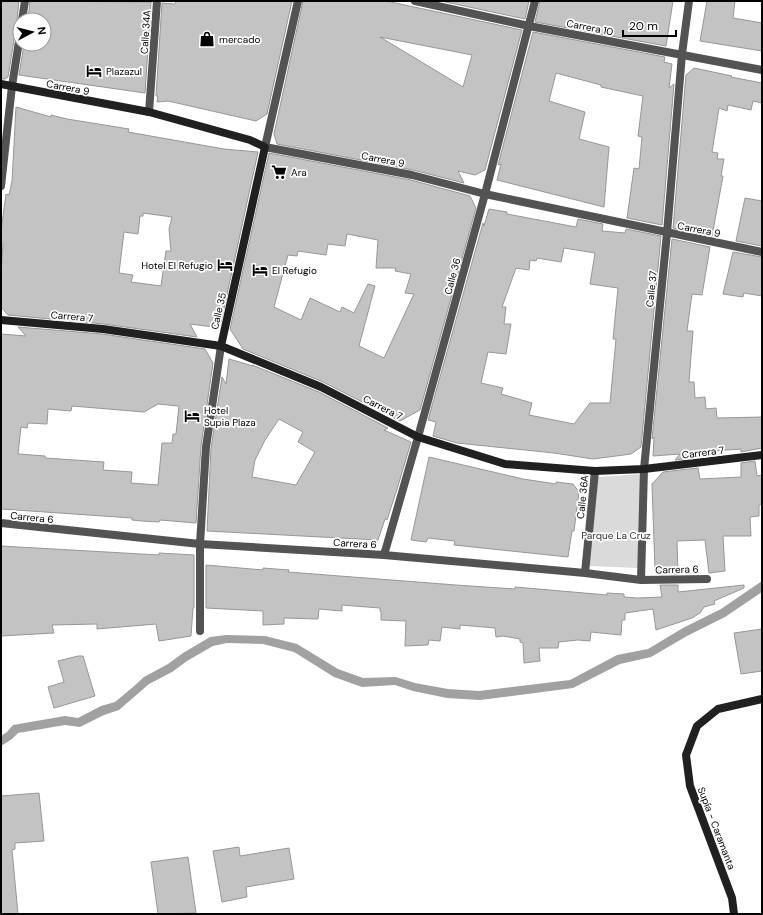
<svg xmlns="http://www.w3.org/2000/svg" width="763" height="915" viewBox="0 0 763 915" font-family="'DM Sans',sans-serif">
<style>
.green{fill:#dadada}
.water{fill:#a1a1a1}
.building{fill:#c3c3c3;stroke:#979797;fill-rule:evenodd}
.lines{fill:none;stroke-linecap:round;stroke-linejoin:round}
.minor{stroke:#535353;stroke-width:8}
.secondary{stroke:#202020;stroke-width:8}
.labels{text-anchor:middle;stroke-width:3.5;stroke-linejoin:round;paint-order:stroke}
.street-label{font-size:10px;fill:#000;stroke:#fff}
.poi-label{font-size:10px;fill:#000;stroke:#fff;text-anchor:start}
.park-label{font-size:10px;fill:#313131;stroke:#fff}
</style>
<rect width="100%" height="100%" fill="#fff"/>
<path class="green" d="M641 474 638 568 589 566 598 477Z"/>
<path class="water" d="M762 581V592L725 617 687 636 651 657 620 664 573 688 480 700 447 698 413 691 395 685 362 687 334 677 294 652 263 644 227 643 213 646 187 661 172 672 149 684 119 710 104 715 80 727 65 725 18 733 12 739 1 746V736L7 732 13 725 65 716 78 718 101 706 115 702 133 687 144 677 168 664 183 653 210 637 226 635 265 636 297 644 338 669 363 678 396 677 415 683 448 689 479 691 570 680 617 655 648 649 683 628 721 609Z"/>
<path class="building" d="M1 1H19L17 20V22L20 25V30L16 31 15 34 8 77 5 79H1Z
M30 1 151 2 145 93 19 75 24 44H44V20H28Z
M176 1H292L267 114 256 121 168 101 157 102 158 96H156L162 3 175 4Z
M303 1H386L522 30 485 170 475 175 458 171 464 183 413 170 277 144 274 134ZM380 37 472 55 463 87Z
M441 1H529L525 19Z
M540 1H673L666 46 535 22Z
M707 1H735L733 18 762 23V51L700 41Z
M533 32 665 57 664 62 672 64 669 88 674 84 662 225 627 218 634 168 639 169 642 137 638 136 643 96 601 87V85L556 73 549 101 585 112 579 139 609 147 604 207 497 180 501 164 498 165Z
M694 68 732 76 731 77 762 83V103L753 101 751 110 728 105 727 111 719 108 712 152 718 153 717 159H724L721 176H723L712 236 673 228 686 75Z
M16 107 51 117V115L67 119 129 129 128 132 224 149 258 152 221 322 213 327 190 324 197 337 104 324 8 315 1 307V273L3 244 1 243V231L6 194 9 195 12 181ZM143 213 172 217 169 229 171 251H166L161 286 131 282 133 275 119 273 124 232 138 234 140 216H143Z
M269 153 411 180 470 196 476 208 420 410 400 421 323 382 243 349 230 329ZM347 234 378 240 376 268H396L395 271 411 274 405 293 414 294 384 358 359 346 375 286 368 284 354 313 342 307 340 312 310 298 301 320 274 307 288 255 297 256 298 251 326 255 328 244 345 246Z
M745 198 762 201V246L736 241Z
M489 209 507 212V214L576 227 578 219 603 224 602 231 625 233 626 229 661 236 641 447 631 454 593 459 554 453 457 443 433 436 436 422 428 420 483 223 484 226ZM564 248 595 253 590 284 618 288 613 339H616L610 403H590L574 424 529 415 532 403 501 394 503 388 481 383 488 352 506 354 511 324H504L506 307H502L516 268 529 270 530 260 536 261 537 258 561 262Z
M672 239 710 247 702 295 692 294 687 331H693L689 382H694L695 398 705 397 706 409 716 408 717 418 762 417V448L741 452V449L697 452V457L675 460 680 454 653 456 654 437 652 439Z
M733 252 762 257V296L744 293 743 297 723 294Z
M18 327 102 334 205 349 213 363 201 446 196 523 160 520 159 522 142 521 132 520V518L1 509V334L26 336ZM158 404 179 406 176 434H173L172 443H162L158 485 131 483 132 472 103 470 104 462 45 458V456L18 454 21 427 27 428 28 423 47 424 48 409 71 411 72 406 144 412Z
M229 359 253 366 252 365 319 392 388 428 384 430 411 442 398 486 387 520 385 519 378 540 207 531 211 448 222 377 226 384ZM279 419 303 432 298 442 315 452 296 485 252 477 255 460 265 440Z
M429 457 523 479 556 484V482L573 484 579 492 574 531H572L568 557 454 545 455 541 428 538 426 542 411 540Z
M755 461 757 476 762 475V504L759 505V516L750 517 751 536H723L725 571 709 573 705 540 677 541 678 574H659V570H655L652 484 663 472 698 468 700 479 741 477V463Z
M1 546 159 555V553L194 555V608H193L191 636 159 641 156 624 97 629V624L52 625 54 633 1 636Z
M206 565 263 570V568L289 570 288 572 456 585 515 589V587L607 595V593L624 594V597L637 598 662 597 660 585H678V592L744 585V588L714 601 715 604 704 607 700 613 692 618 656 630 653 609 625 613V620H622L621 635 591 632 590 641 578 640 559 642 558 648H539L540 661 524 663 523 643 520 642V639L503 636 496 637 495 628 460 625V629L442 627 440 641 429 640 428 645 405 646 406 621 381 620V611H380V608L342 605V611L319 609 318 619 284 618V624L263 625V611L206 608Z
M762 629V671L741 674 734 633Z
M78 656H83L95 696 54 708 48 687 64 682 58 661Z
M39 793 44 841 15 843V849L12 850 18 914H1V796Z
M239 847 240 856 289 848 294 879 246 887 247 897 222 902 213 851Z
M188 857 196 913 158 914 151 862Z"/>
<g class="lines">
<path class="minor" d="M298 1 265 147 412 175 485 194 762 252
M415 1 529 26 762 70
M22 20 25 1
M149 112 157 1
M1 186 12 86 20 35
M1 523 200 544 384 555 585 573 641 580 707 579
M384 555 418 437 485 194 535 1
M585 573 595 471
M641 580 644 469 667 233 682 54 689 1
M200 631V544L206 447 221 346"/>
<path class="secondary" d="M1 84 149 112 250 140 265 147 221 346
M1 320 103 329 221 346 321 387 418 437 505 464 595 471 644 469 762 455
M734 914 732 898 690 786 686 755 697 726 718 709 762 699"/>
</g>
<defs>
<g id="shop-bare" transform="scale(1.2)"><path d="M-5-2.5h2.3a2.7 3.5 0 0 1 5.4 0H5L5.5 6h-11ZM-1.5-2.5h3a1.5 2.3 0 0 0-3 0Z" fill="#000" stroke="#fff" stroke-width="2.5" paint-order="stroke"/></g>
<g id="hotel-bare" transform="scale(1.2)"><path d="M-6-4.5h1.5V1H6V5H4.5V3h-9V5H-6ZM-4 0a1.8 1.8 0 1 1 3.6 0ZM.5 0V-2.5h3Q6-2.5 6 0Z" fill="#000" stroke="#fff" stroke-width="2.5" paint-order="stroke"/></g>
<g id="supermarket-bare" transform="scale(1.2)"><path d="M-6-5.5h2.5l.6 2H6L4.5 2H-2.5L-4.4-4H-6ZM-1.5 3.2a1.3 1.3 0 1 0 .1 0ZM3 3.2a1.3 1.3 0 1 0 .1 0Z" fill="#000" stroke="#fff" stroke-width="2.5" paint-order="stroke"/></g>
</defs>
<g fill-rule="evenodd">
<use href="#shop-bare" x="207" y="39"/>
<use href="#hotel-bare" x="94" y="71"/>
<use href="#supermarket-bare" x="279" y="172"/>
<use href="#hotel-bare" x="225" y="265"/>
<use href="#hotel-bare" x="260" y="270"/>
<use href="#hotel-bare" x="192" y="416"/>
</g>
<g class="labels">
<g class="street-label">
<text transform="translate(590 27) rotate(11)" y="4">Carrera 10</text>
<text transform="translate(145 32) rotate(-86)" y="4">Calle 34A</text>
<text transform="translate(68 87) rotate(11)" y="4">Carrera 9</text>
<text transform="translate(383 159) rotate(11)" y="4">Carrera 9</text>
<text transform="translate(699 229) rotate(11)" y="4">Carrera 9</text>
<text transform="translate(452 276) rotate(-75)" y="4">Calle 36</text>
<text transform="translate(651 289) rotate(-84)" y="4">Calle 37</text>
<text transform="translate(218 311) rotate(-77)" y="4">Calle 35</text>
<text transform="translate(72 316) rotate(5)" y="4">Carrera 7</text>
<text transform="translate(383 407) rotate(27)" y="4">Carrera 7</text>
<text transform="translate(703 452) rotate(-7)" y="4">Carrera 7</text>
<text transform="translate(582 497) rotate(-84)" y="4">Calle 36A</text>
<text transform="translate(32 517) rotate(6)" y="4">Carrera 6</text>
<text transform="translate(355 543) rotate(3)" y="4">Carrera 6</text>
<text transform="translate(677 569) rotate(-1)" y="4">Carrera 6</text>
<text transform="translate(717 828) rotate(69)" y="4">Supía - Caramanta</text>
</g>
<g class="poi-label">
<text x="219" y="43">mercado</text>
<text x="106" y="75">Plazazul</text>
<text x="291" y="176">Ara</text>
<text x="213" y="269" text-anchor="end">Hotel El Refugio</text>
<text x="272" y="274">El Refugio</text>
<text x="204" y="414">Hotel<tspan x="204" dy="12">Supia Plaza</tspan></text>
</g>
<g class="park-label">
<text x="616" y="539">Parque La Cruz</text>
</g>
</g>
<rect width="763" height="915" fill="none" stroke="#000000" stroke-width="4"/>
<g transform="translate(32 32) rotate(83)"><circle r="19" fill="#ffffff" stroke="#999999"/>
<path d="M0-3L7 15L0 10L-7 15Z" fill="#000000"/>
<text y="-6" font-size="11" font-weight="bold" text-anchor="middle" fill="#000000">N</text>
</g>
<path d="M623 30v6h53v-6" fill="none" stroke="#000000" stroke-width="2"/>
<text x="629" y="30" font-size="12" fill="#000000" stroke="#ffffff" stroke-width="3" paint-order="stroke">20 m</text>
</svg>
